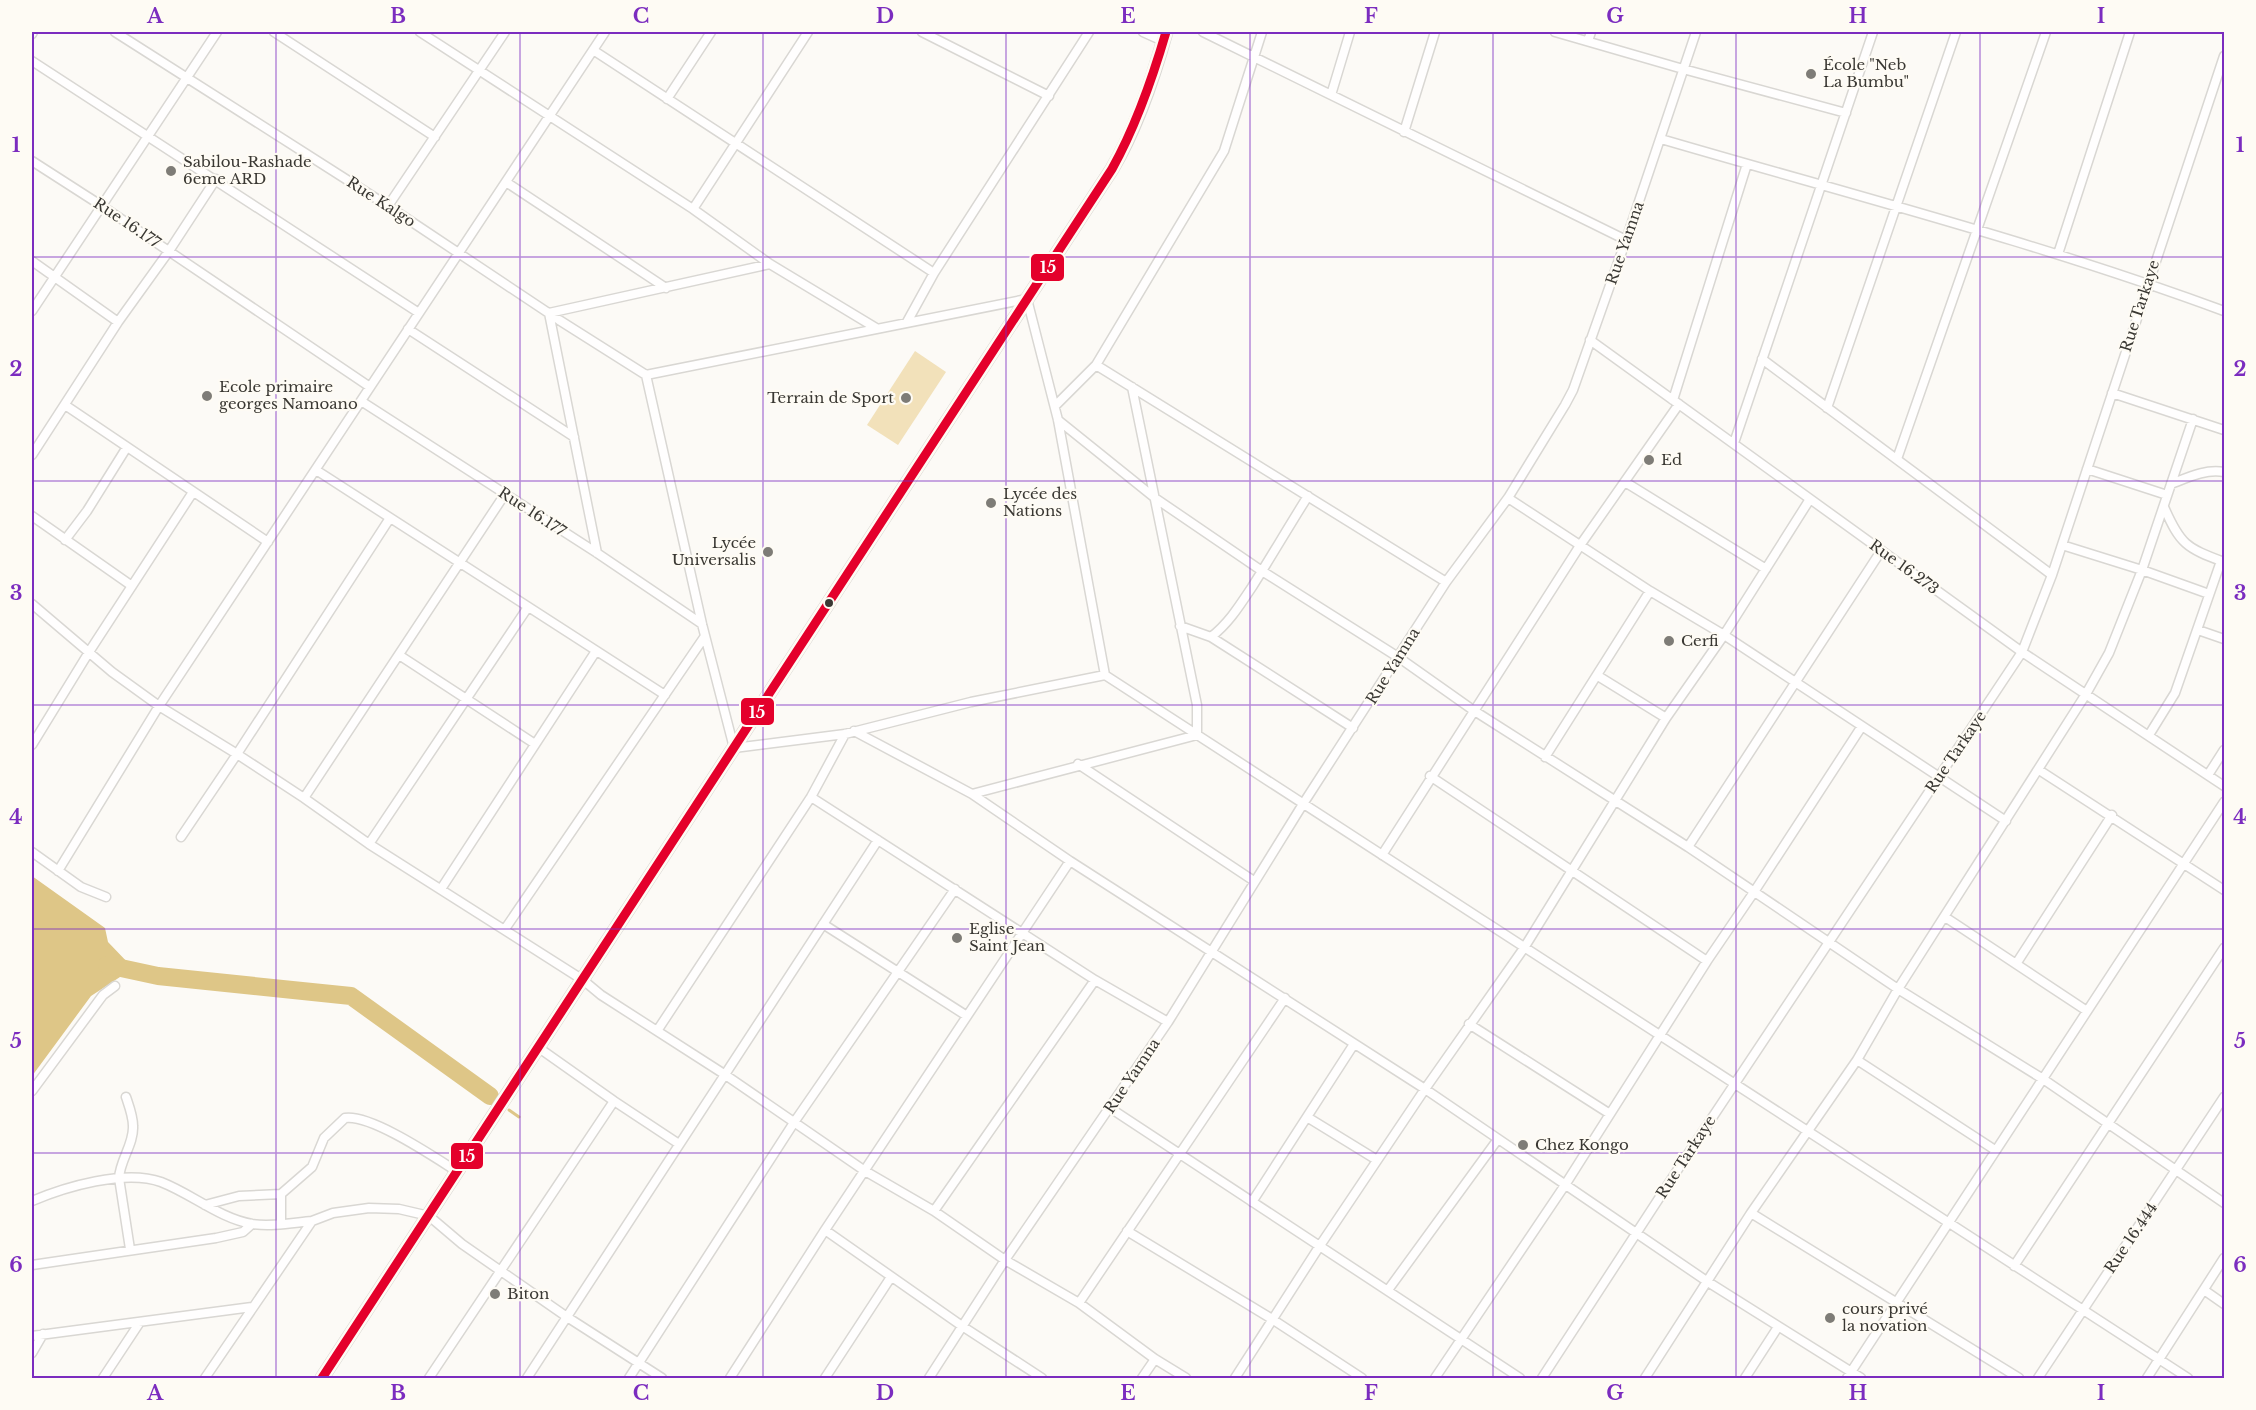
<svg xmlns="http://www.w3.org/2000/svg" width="2256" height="1410" viewBox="0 0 2256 1410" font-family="'Libre Baskerville',serif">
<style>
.green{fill:#f2e1ba}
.water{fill:#dec687}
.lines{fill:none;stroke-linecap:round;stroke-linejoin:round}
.stream{stroke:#dec687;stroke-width:3}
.river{stroke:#dec687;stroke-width:18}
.street-casing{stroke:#d9d7d3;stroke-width:11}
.secondary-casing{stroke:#d9d7d3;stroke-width:15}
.street{stroke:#fffefe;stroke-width:8}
.secondary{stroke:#f3f2ee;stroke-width:12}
.bus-1-casing{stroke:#fefbf4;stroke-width:14}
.bus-1{stroke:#e4002b;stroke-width:9}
.grid{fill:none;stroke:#7b2cbf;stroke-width:1.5;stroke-opacity:0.55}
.poi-dot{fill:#7e7c77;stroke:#fefbf4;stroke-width:2}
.bus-dot{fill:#3a3833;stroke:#fefbf4;stroke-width:2}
.labels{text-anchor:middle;stroke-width:4.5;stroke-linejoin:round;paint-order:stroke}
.poi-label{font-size:15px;fill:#3a3833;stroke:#fefbf4;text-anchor:start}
.street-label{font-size:15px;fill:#3a3833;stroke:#fefbf4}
.line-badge{stroke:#fefbf4;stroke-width:2}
.badge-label{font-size:16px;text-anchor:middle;font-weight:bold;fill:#fff}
.neatline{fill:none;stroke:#7b2cbf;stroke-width:2}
.grid-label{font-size:20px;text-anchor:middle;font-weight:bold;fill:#7b2cbf}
</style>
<rect width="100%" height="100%" fill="#fcfaf6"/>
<path class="green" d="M915 351 946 372 898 445 867 425Z"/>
<path class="water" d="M32 876 105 928 108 942 130 965 127 975 120 977 91 996 32 1076Z"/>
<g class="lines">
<path class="stream" d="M509 1110 519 1117"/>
<path class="river" d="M107 965 158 976 351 996 490 1096"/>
<g class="street-casing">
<path id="street" d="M115 32 388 206 559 320 646 375
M274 32 435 137
M420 32 693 209 770 264 876 328
M922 32 1049 96
M1143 32 1163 41
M1203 32 1626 240
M1555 32 1683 69 1846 113
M32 34 33 32
M1588 41 1591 32
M593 50 934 273
M32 61 419 313
M1331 95 1350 32
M667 99 711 32
M1404 132 1435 32
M1661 139C1849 194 2040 243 2224 311
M32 161 102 206 370 387
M506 182 666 288
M388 206 505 32
M693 209 808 32
M2058 254 2130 32
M32 261 118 322
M32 311 217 32
M907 322 934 273 1089 32
M408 329 574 437
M1590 340 2022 652 2224 786
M1762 359 2052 575
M1096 365 1446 582
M646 375 702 624 734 748 845 734 971 702 1105 675 2188 1378
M646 375 1027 299 1058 420 1105 675
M2112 393 2224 430
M1673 400 1747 164
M361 401 597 553 702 624
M65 405 268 542
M1055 406 1096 365 1224 151 1262 32
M1827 408 1956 32
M1058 420 1155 498 1262 571 1398 657 1473 710 1688 847 1898 989 2043 1079 2224 1203
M1734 443 1873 32
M32 455 118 322 169 251 216 179
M1897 459 2046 32
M2087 469 2167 495
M316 470 665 695
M1625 482 1766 569
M2171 484C2189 477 2205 469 2224 472
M1508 498 1650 591 1724 635 2006 821
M2164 507C2180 544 2186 548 2224 562
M32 516 132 586
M65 540 87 511 127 447
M2062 545 2142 570 2209 594
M597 553 549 313 770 264
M32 604 112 672 159 706 237 754 304 798 369 844 583 980 601 995 724 1074 865 1171 934 1211 1005 1260 1079 1303 1155 1359 1186 1378
M1180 626 1211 637C1229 623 1240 605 1252 587 1271 557 1289 526 1308 496
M2198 630 2224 639
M1211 637 1353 728
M399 655 535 744
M1598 676 1666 718
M854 731 972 794 1197 735V705L1132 387
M2149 735 2175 693 2221 561
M32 745 89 652 193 492
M1545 757 1650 591
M1078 764 1254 881
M2039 770 2224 890
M2208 775 2224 750
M1430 776 1707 961
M972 794 1070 861 1425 1089 1708 1282 1861 1378
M811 797 1095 980 1168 1022
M304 798 505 494
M181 837 237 754 390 518
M369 844 528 607
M1688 847 1881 551
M32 852 81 887 106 897
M1382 855 1581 544 1679 404
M58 871 159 706 605 32
M441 889 596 651
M1945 917 2087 1011
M823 924 967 1016
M505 929 705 636
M2016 964 2112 815
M1469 1024 1610 1114
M657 1031 811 797 845 734
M539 1048 614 1101 679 1144
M1857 1060 1995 1150
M32 1091 103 995 115 986
M126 1097C129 1106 133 1116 133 1126 134 1144 120 1160 119 1178L130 1249
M1110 1108 1520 1378
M1307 1117 1377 1160
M32 1201C65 1187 125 1169 161 1182 192 1194 219 1218 252 1224 272 1227 292 1223 312 1221
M1252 1202 1354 1044
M205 1205 239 1196 281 1194
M934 1211 1095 980
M1751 1213 2019 1378
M281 1224V1194L312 1167 324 1138 345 1118C371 1114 434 1157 458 1172
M825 1230 962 1326 1042 1378
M1127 1231 1272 1319 1362 1378
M32 1265 216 1238 243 1232 252 1224
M2014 1266 2224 948
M1388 1290 1498 1139
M2204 1290 2224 1304
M1079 1303 1285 998
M32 1336 252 1307
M32 1353 43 1334
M103 1378 140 1322
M205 1378 312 1221 333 1213 369 1208 399 1209 429 1216 462 1244 567 1317 662 1378
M429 1378 614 1101
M527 1378 878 840
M629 1378 795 1121 955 889
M730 1378 825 1230 1070 861
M825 1378 891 1277
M929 1378 1005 1260 1168 1022 1303 804 1446 582 1508 498 1565 405 1573 390 1626 240 1696 32
M1142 1378 1155 1359
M1235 1378 1319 1247 1425 1089 1524 948 1666 718 1724 635 1810 499
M1435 1378 1565 1185 1707 961 1754 892 1862 726
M1542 1378 1682 1163 2022 652 2052 575 2224 56
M1645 1378 1751 1213 1857 1060 1898 989 2086 694 2109 653 2142 570 2193 419
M1745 1378 1778 1327
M1847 1378 2224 802
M2038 1378 2224 1097
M2147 1378 2224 1258"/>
</g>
<g class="secondary-casing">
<path id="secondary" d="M322 1378 1112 169C1137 127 1153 79 1166 32"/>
</g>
<use href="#street" class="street"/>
<use href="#secondary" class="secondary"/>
<g class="bus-1-casing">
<path id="bus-1" d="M322 1378 1112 169C1136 126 1152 80 1166 32"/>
</g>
<use href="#bus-1" class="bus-1"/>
</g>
<path class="grid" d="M276 32V1378M520 32V1378M763 32V1378M1006 32V1378M1250 32V1378M1493 32V1378M1736 32V1378M1980 32V1378M32 257H2224M32 481H2224M32 705H2224M32 929H2224M32 1153H2224"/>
<g class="poi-dot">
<circle cx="1811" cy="74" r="6"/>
<circle cx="171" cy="171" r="6"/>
<circle cx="207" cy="396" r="6"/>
<circle cx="906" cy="398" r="6"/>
<circle cx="1649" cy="460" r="6"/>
<circle cx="991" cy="503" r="6"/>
<circle cx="768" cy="552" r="6"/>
<circle cx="1669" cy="641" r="6"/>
<circle cx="957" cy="938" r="6"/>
<circle cx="1523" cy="1145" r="6"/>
<circle cx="495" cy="1294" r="6"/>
<circle cx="1830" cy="1318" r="6"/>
</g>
<circle class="bus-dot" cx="829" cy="603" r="5"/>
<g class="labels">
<g class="poi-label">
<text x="1823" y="70">École "Neb<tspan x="1823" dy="17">La Bumbu"</tspan></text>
<text x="183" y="167">Sabilou-Rashade<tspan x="183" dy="17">6eme ARD</tspan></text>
<text x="219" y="392">Ecole primaire<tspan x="219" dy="17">georges Namoano</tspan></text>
<text x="894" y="403" text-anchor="end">Terrain de Sport</text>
<text x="1661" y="465">Ed</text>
<text x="1003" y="499">Lycée des<tspan x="1003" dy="17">Nations</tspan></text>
<text x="756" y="548" text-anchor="end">Lycée<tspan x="756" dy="17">Universalis</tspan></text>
<text x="1681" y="646">Cerfi</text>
<text x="969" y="934">Eglise<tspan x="969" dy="17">Saint Jean</tspan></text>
<text x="1535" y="1150">Chez Kongo</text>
<text x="507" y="1299">Biton</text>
<text x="1842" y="1314">cours privé<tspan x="1842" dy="17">la novation</tspan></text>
</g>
<g class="street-label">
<text transform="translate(381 202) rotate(33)" y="5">Rue Kalgo</text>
<text transform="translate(127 223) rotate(34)" y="5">Rue 16.177</text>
<text transform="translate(1625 243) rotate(-71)" y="5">Rue Yamna</text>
<text transform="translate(2140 306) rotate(-72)" y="5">Rue Tarkaye</text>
<text transform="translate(532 512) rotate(33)" y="5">Rue 16.177</text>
<text transform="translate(1904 567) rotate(36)" y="5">Rue 16.273</text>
<text transform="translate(1393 666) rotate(-58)" y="5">Rue Yamna</text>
<text transform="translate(1956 752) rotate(-56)" y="5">Rue Tarkaye</text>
<text transform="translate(1132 1076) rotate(-56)" y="5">Rue Yamna</text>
<text transform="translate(1686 1157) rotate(-57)" y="5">Rue Tarkaye</text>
<text transform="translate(2131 1238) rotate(-56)" y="5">Rue 16.444</text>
</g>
</g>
<g class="line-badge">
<rect x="1030" y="253" width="35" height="29" rx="6" fill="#e4002b"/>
<rect x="740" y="697" width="35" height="29" rx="6" fill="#e4002b"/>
<rect x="450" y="1142" width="34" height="28" rx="6" fill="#e4002b"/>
</g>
<g class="badge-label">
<text x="1048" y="273">15</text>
<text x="757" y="718">15</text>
<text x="467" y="1162">15</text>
</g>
<rect width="2256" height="1410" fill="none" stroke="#fefbf4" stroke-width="66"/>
<rect x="33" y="33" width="2190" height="1344" class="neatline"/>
<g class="grid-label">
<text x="155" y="23">A</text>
<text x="398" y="23">B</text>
<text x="641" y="23">C</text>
<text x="885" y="23">D</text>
<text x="1128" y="23">E</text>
<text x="1371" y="23">F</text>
<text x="1615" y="23">G</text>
<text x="1858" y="23">H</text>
<text x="2101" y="23">I</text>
<text x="16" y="152">1</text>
<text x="2240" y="152">1</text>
<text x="16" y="376">2</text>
<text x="2240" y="376">2</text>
<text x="16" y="600">3</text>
<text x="2240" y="600">3</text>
<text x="16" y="824">4</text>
<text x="2240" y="824">4</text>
<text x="16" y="1048">5</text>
<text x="2240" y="1048">5</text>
<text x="16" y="1272">6</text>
<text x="2240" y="1272">6</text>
<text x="155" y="1400">A</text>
<text x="398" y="1400">B</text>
<text x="641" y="1400">C</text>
<text x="885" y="1400">D</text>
<text x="1128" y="1400">E</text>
<text x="1371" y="1400">F</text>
<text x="1615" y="1400">G</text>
<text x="1858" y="1400">H</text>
<text x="2101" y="1400">I</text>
</g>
</svg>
